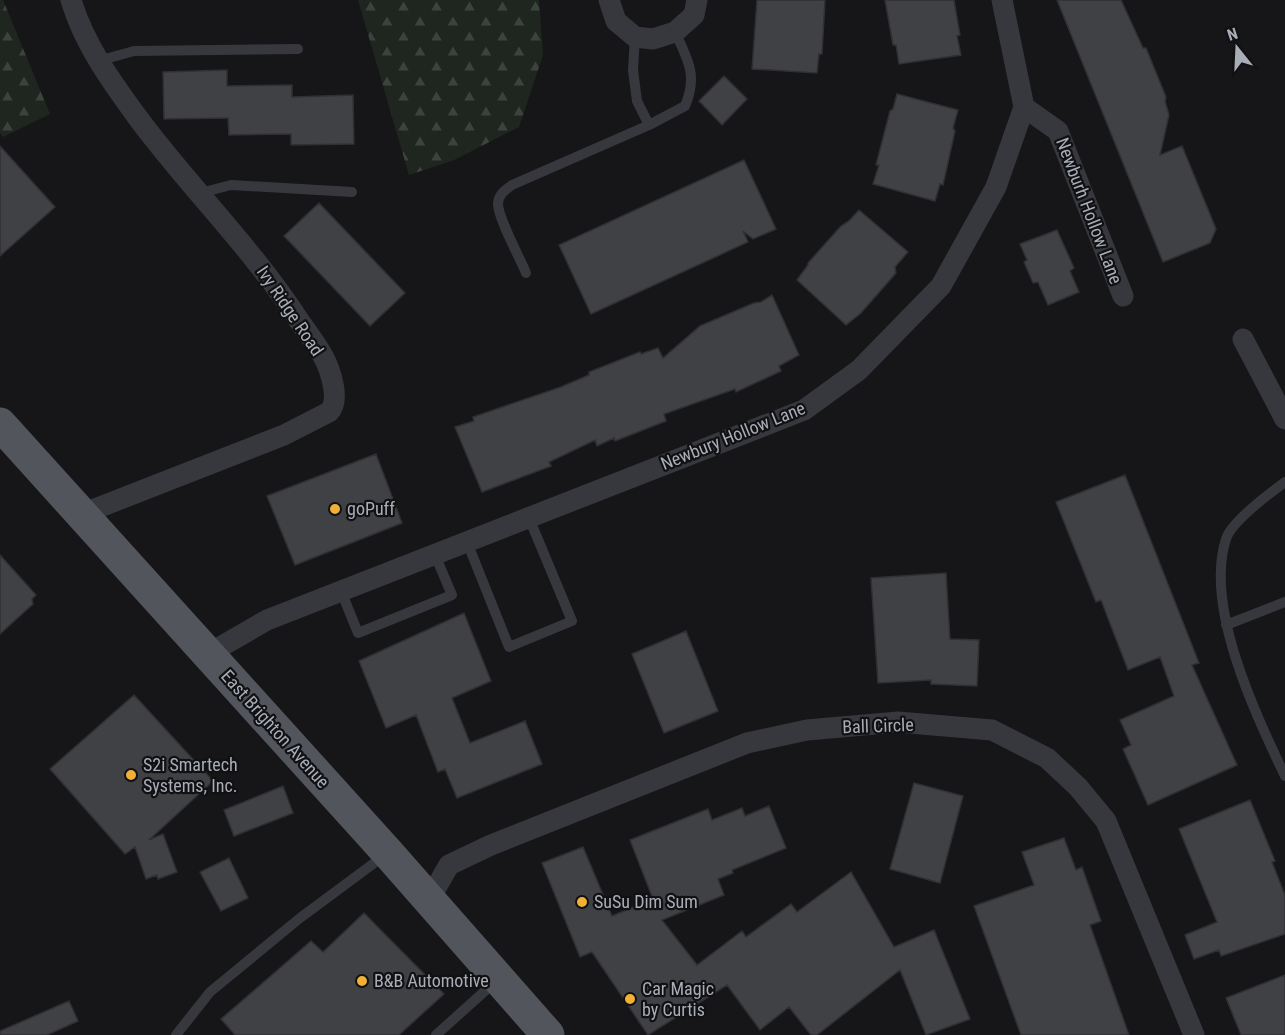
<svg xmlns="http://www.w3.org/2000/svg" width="1285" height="1035" viewBox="0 0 1285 1035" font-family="'Roboto Condensed',sans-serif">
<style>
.forest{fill:url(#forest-firs)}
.building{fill:#404145;stroke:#303034;stroke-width:1.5}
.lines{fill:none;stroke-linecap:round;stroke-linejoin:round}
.service{stroke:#37383d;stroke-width:10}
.minor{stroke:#37383d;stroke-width:21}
.primary{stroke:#53555c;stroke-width:33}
.poi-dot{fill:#f2b134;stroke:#111113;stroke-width:2}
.labels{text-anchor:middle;stroke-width:4.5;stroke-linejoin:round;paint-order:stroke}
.street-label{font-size:18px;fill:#a8adb8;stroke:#111113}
.poi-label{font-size:18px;fill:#a8adb8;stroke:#111113;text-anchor:start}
</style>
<defs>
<pattern id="forest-firs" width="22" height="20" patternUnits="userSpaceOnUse" patternTransform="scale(1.5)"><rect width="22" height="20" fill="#1e261f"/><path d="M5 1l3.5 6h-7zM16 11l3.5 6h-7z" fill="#3c433d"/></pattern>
</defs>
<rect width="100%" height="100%" fill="#161618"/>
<path class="forest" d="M0 0H3L50 114 3 137 0 133Z
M358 0H539L543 55 519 127 454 160 409 175Z"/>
<path class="building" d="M757 0H825L822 54H819L817 73 752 69Z
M885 0H954L960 35 957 36 961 55 899 64 896 45H893Z
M1057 0H1121L1143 48H1146L1166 97 1165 101 1169 115 1160 155 1182 146 1216 229 1210 243 1163 262Z
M227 70V86L292 85V97L353 95 354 144 291 145V134L229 135 228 118 164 119 163 72Z
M724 76 747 99 722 125 699 101Z
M897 94 958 110 953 128 955 131 943 185 940 184 935 201 873 184 879 165H876L890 111 893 109Z
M0 146 55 207 0 256Z
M744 160 776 229 753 239 743 231 748 242 591 314 559 245Z
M319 203 405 293 370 326 284 236Z
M859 210 908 252 895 267 896 273 861 313 846 325 797 280 808 265V263L841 226 849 221Z
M1057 230 1074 268 1070 271 1079 292 1048 305 1038 282 1033 283 1024 262 1027 260 1020 244Z
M772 295 799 355 779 366 781 371 736 392 735 389 664 414 666 421 615 441 614 438 597 446 595 440 549 462 551 466 482 492 455 427 474 421 473 417 561 387 589 375V372L640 352 641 354 658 348 663 358 700 326 754 303 761 302Z
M376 454 402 523 295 565 267 496Z
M1125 475 1199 663 1192 665 1237 765 1148 805 1123 749 1131 745 1120 720 1174 696 1160 657 1128 670 1101 600 1096 602 1056 502Z
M0 555 36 595 32 599 33 604 0 634Z
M946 573 950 639 979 640 977 686 931 684V680L878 683 871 578Z
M464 613 491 681 452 698 470 743 525 721 542 764 457 798 445 769 438 772 416 715 386 728 359 661Z
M686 631 718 711 664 733 632 654Z
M134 695 213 781 149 840 163 834 177 872 158 879 157 875 146 879 135 847 125 854 50 769Z
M914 783 963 796 940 883 890 869Z
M283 786 293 813 234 836 224 810Z
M1250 800 1275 861 1272 862 1285 895V934L1221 956 1219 950 1194 959 1185 935 1217 922 1179 829Z
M769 806 786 848 732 870 733 873 718 879 724 895 662 920 697 965 742 931 746 937 791 904 797 912 851 872 894 947 934 930 970 1019 926 1035 900 970 817 1035H811L789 1007 760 1030 727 985 648 1035 592 952 580 957 542 863 583 847 612 916 653 899 630 840 708 809 712 820 742 808 745 816Z
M1064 838 1076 870 1082 867 1101 921 1090 925 1129 1035H1021L974 906 1034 885 1022 852Z
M229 858 248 898 221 911 200 872Z
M364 913 444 994 399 1035H235L221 1019 311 941 323 952Z
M1285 975V1035H1241L1226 998Z
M69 1001 78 1021 47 1035H0V1031Z"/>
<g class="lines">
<path class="service" d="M635 37 633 70 637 101 649 125 685 106C698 76 688 60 675 32
M98 61 134 51 298 49
M200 193 231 185 352 192
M526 273C520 258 498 218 498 204 498 195 505 190 512 185L649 125
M1285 482C1270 493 1231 522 1226 539 1204 607 1256 715 1285 776
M467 542 509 647 572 621 529 518
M341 591 358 633 452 595 435 555
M1226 625 1285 602
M176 1035 210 992 300 918 385 855
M436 1035 496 981"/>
<path class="minor" d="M71 0C84 44 111 81 138 118 190 188 253 249 300 322 308 333 316 344 323 356 330 369 341 400 329 412L284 435 82 514
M609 0 616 21 635 37 653 39 675 32 694 15 697 0
M1024 107 1058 131 1123 296
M1243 339 1285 419
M208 654 267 620 804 410 859 370 941 286 996 187 1024 107 1002 0
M429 900 449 865 491 845 747 743 807 730 898 722 992 730 1047 758 1078 787 1106 821 1194 1035"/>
<path class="primary" d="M0 424 388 853 548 1035"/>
</g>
<g class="poi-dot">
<circle cx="335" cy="509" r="6"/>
<circle cx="131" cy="775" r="6"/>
<circle cx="582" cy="902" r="6"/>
<circle cx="362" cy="981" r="6"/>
<circle cx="630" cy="999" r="6"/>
</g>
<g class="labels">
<g class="street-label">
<text transform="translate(1089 211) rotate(69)" y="6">Newburh Hollow Lane</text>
<text transform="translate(290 311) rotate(56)" y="6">Ivy Ridge Road</text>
<text transform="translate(733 436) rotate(-22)" y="6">Newbury Hollow Lane</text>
<text transform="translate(878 726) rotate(-2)" y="6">Ball Circle</text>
<text transform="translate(275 729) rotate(48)" y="6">East Brighton Avenue</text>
</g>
<g class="poi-label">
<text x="347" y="515">goPuff</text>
<text x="143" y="771">S2i Smartech<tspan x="143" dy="21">Systems, Inc.</tspan></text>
<text x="594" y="908">SuSu Dim Sum</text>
<text x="374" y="987">B&amp;B Automotive</text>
<text x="642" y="995">Car Magic<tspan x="642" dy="21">by Curtis</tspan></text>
</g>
</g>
<g transform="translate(1237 48) rotate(342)" stroke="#111113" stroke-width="4.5" paint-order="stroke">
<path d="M0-4.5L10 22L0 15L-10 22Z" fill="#a8adb8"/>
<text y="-9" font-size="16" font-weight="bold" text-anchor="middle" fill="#a8adb8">N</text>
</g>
</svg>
